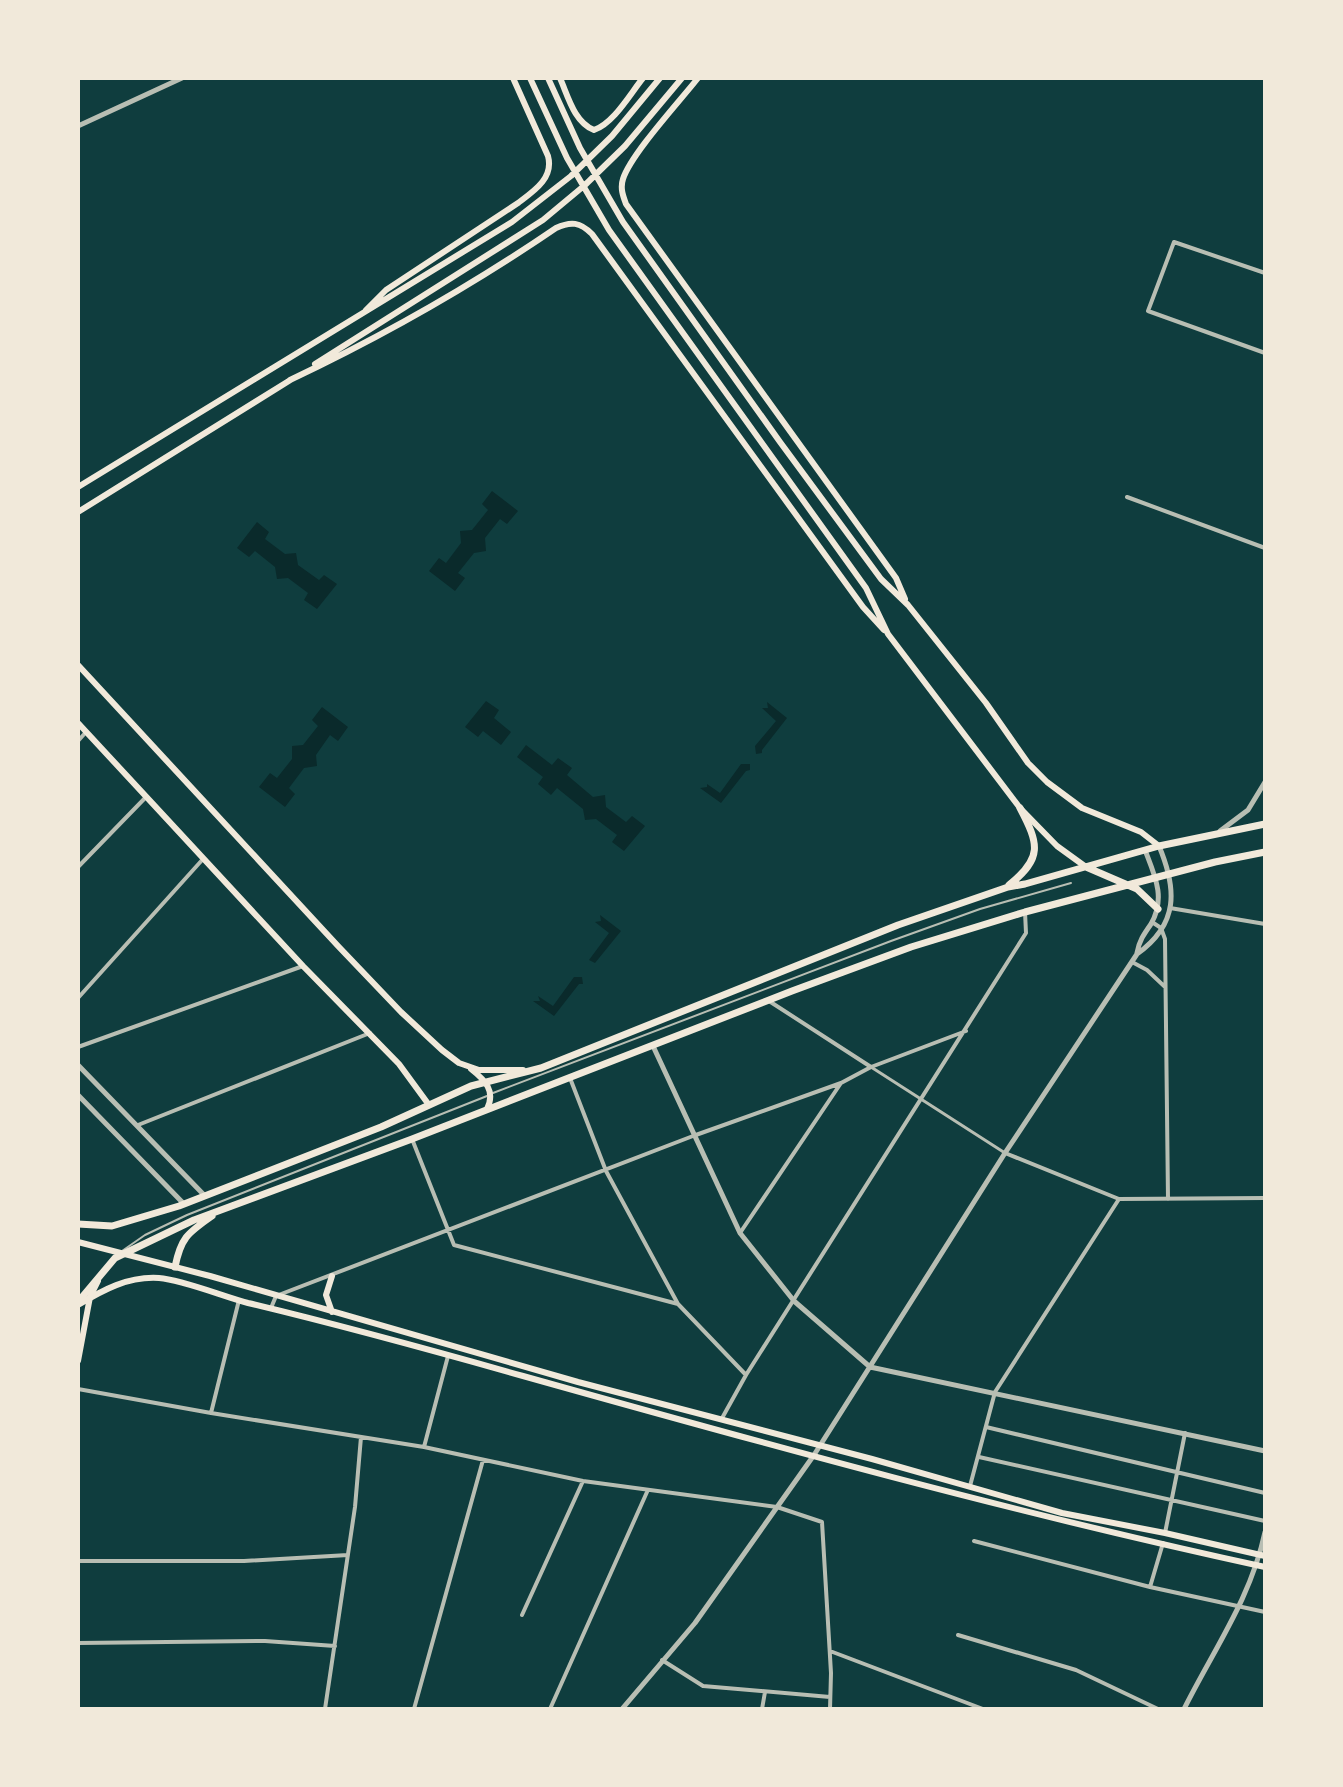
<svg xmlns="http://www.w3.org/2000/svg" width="1343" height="1787" viewBox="0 0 1343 1787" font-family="Arial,sans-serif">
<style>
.water{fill:#0a2a2b}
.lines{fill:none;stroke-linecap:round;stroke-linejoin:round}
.service{stroke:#b8beb3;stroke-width:2}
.pedestrian{stroke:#b8beb3;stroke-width:3}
.minor{stroke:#b8beb3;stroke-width:4}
.tertiary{stroke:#b8beb3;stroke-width:5}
.secondary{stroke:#f1e9da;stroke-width:6}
.primary{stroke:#f1e9da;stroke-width:6}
.trunk{stroke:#f1e9da;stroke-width:7}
</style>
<rect width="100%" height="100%" fill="#0f3d3e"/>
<path class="water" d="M492 491 518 511 507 524 500 519 485 538 486 551 474 553 458 573 465 578 455 591 429 571 439 558 446 563 461 543 460 531 472 530 488 510 482 504Z
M257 522 269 532 265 539 285 554 296 553 298 565 319 580 324 575 337 584 317 609 304 600 308 593 288 578 277 579 275 567 255 551 249 557 237 548Z
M486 701 499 710 494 718 511 732 501 745 483 731 478 737 465 727Z
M767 702 787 718 762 750V753L756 754 755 746 776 721 762 708H768Z
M322 707 348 727 338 741 330 735 316 755 317 766 304 768 289 788 295 794 285 807 259 787 270 773 277 778 292 759V746L303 745 318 726 312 720Z
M526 745 552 765 558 758 572 768 567 775 593 797 605 795 606 807 626 822 632 816 645 826 624 851 612 842 617 835 596 819 585 820 583 809 557 788 551 795 538 784 543 777 517 757Z
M741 764H750V770L746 771 721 803 700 788 707 787V784L720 793Z
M600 915 621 931 595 963 589 960 609 933 595 922 601 921Z
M574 977H582L583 984H579L554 1016 533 1001H540L538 996 553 1006Z"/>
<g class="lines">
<path class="service" d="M493 1093 891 941 980 909 1071 883
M122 1251 145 1235 187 1215 487 1096"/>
<path class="pedestrian" d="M871 1067 1005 1153"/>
<path class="minor" d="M1265 273 1174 242 1148 311 1265 353
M1127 497 1265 548
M78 741 86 732
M78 867 146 797
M1170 908 1265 924
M1152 922 1161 928 1165 939 1168 1199
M1132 962 1147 970 1164 986
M78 998 203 859
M769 1001 871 1067
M78 1047 303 966
M570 1078 606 1171 678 1304 746 1375
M138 1125 370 1033
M412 1139 454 1245 678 1304
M1005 1153 1119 1199 1265 1198
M740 1233 841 1083
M271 1308 276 1296 693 1136 841 1083 871 1067 966 1031
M78 1389 211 1413 424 1447 583 1481 777 1507 822 1522 831 1673 830 1709
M211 1413 239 1300
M721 1420 746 1375 1026 933 1025 912
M986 1427 1265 1493
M424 1447 448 1356
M979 1457 1265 1521
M970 1486 995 1392 1119 1199
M1165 1533 1185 1433
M974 1541 1150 1587 1265 1612
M78 1561H244L348 1555
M1150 1587 1163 1543
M522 1615 583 1481
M958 1635 1076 1670 1158 1709
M78 1643 265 1641 335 1646
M830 1651 983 1709
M662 1660 703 1686 830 1697
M325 1709 355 1507 361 1437
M414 1709 483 1460
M550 1709 647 1492
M762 1709 765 1692"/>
<path class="tertiary" d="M78 126 182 78
M1220 831 1248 810 1265 782
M1137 953C1139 941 1144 934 1151 924 1166 898 1155 876 1145 850
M653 1046 740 1233 794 1301 870 1367 1265 1451
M78 1065 205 1196
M78 1095 184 1204
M622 1709 695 1623 814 1455 1005 1153 1137 954C1179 924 1177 889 1159 846
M1184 1709C1214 1649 1251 1598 1265 1532"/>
<path class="secondary" d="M78 1242 210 1276 578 1382 872 1459 1062 1513 1165 1533 1265 1556
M332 1276 326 1295 332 1312
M78 1305C103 1290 128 1276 159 1278 183 1280 222 1296 248 1303 340 1325 431 1350 523 1376 769 1445 1015 1513 1265 1567"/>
<path class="primary" d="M530 78 567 158 609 230 866 588 888 634 1020 808 1057 846 1086 867
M548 78 580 148 623 222 780 442 881 579 908 605 986 703 1028 763 1047 782 1082 808 1141 832 1159 846
M560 78C568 96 574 122 594 130 614 123 630 94 643 78
M698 78C680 101 631 154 623 179 620 188 623 196 626 204L896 578 905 599
M366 310 386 290 518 203C534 191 554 178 548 156L513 78
M315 364 543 220 585 185 625 146 682 78
M290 380C383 336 471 286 556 228 571 221 580 222 592 234L863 607 884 630
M78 487 512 222 571 176 612 136 660 78
M78 512 292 379
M78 665 338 946 401 1012 442 1050 459 1063 479 1070H523
M78 723 303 966 399 1064 429 1105
M471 1069C485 1080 496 1091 487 1109
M78 1361 90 1297 98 1281"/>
<path class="trunk" d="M1086 867 1137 889 1158 909
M1009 885C1043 858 1039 844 1020 808
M78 1224 112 1226 179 1206 381 1127 471 1086 541 1068 898 925 1008 887 1025 884 1159 846 1265 824
M175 1267C181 1237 188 1233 212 1216
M78 1302 115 1258 194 1220 412 1139 792 991 911 947 1025 912 1215 862 1265 852"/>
</g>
<rect width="1343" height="1787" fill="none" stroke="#f1e9da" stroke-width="160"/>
</svg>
